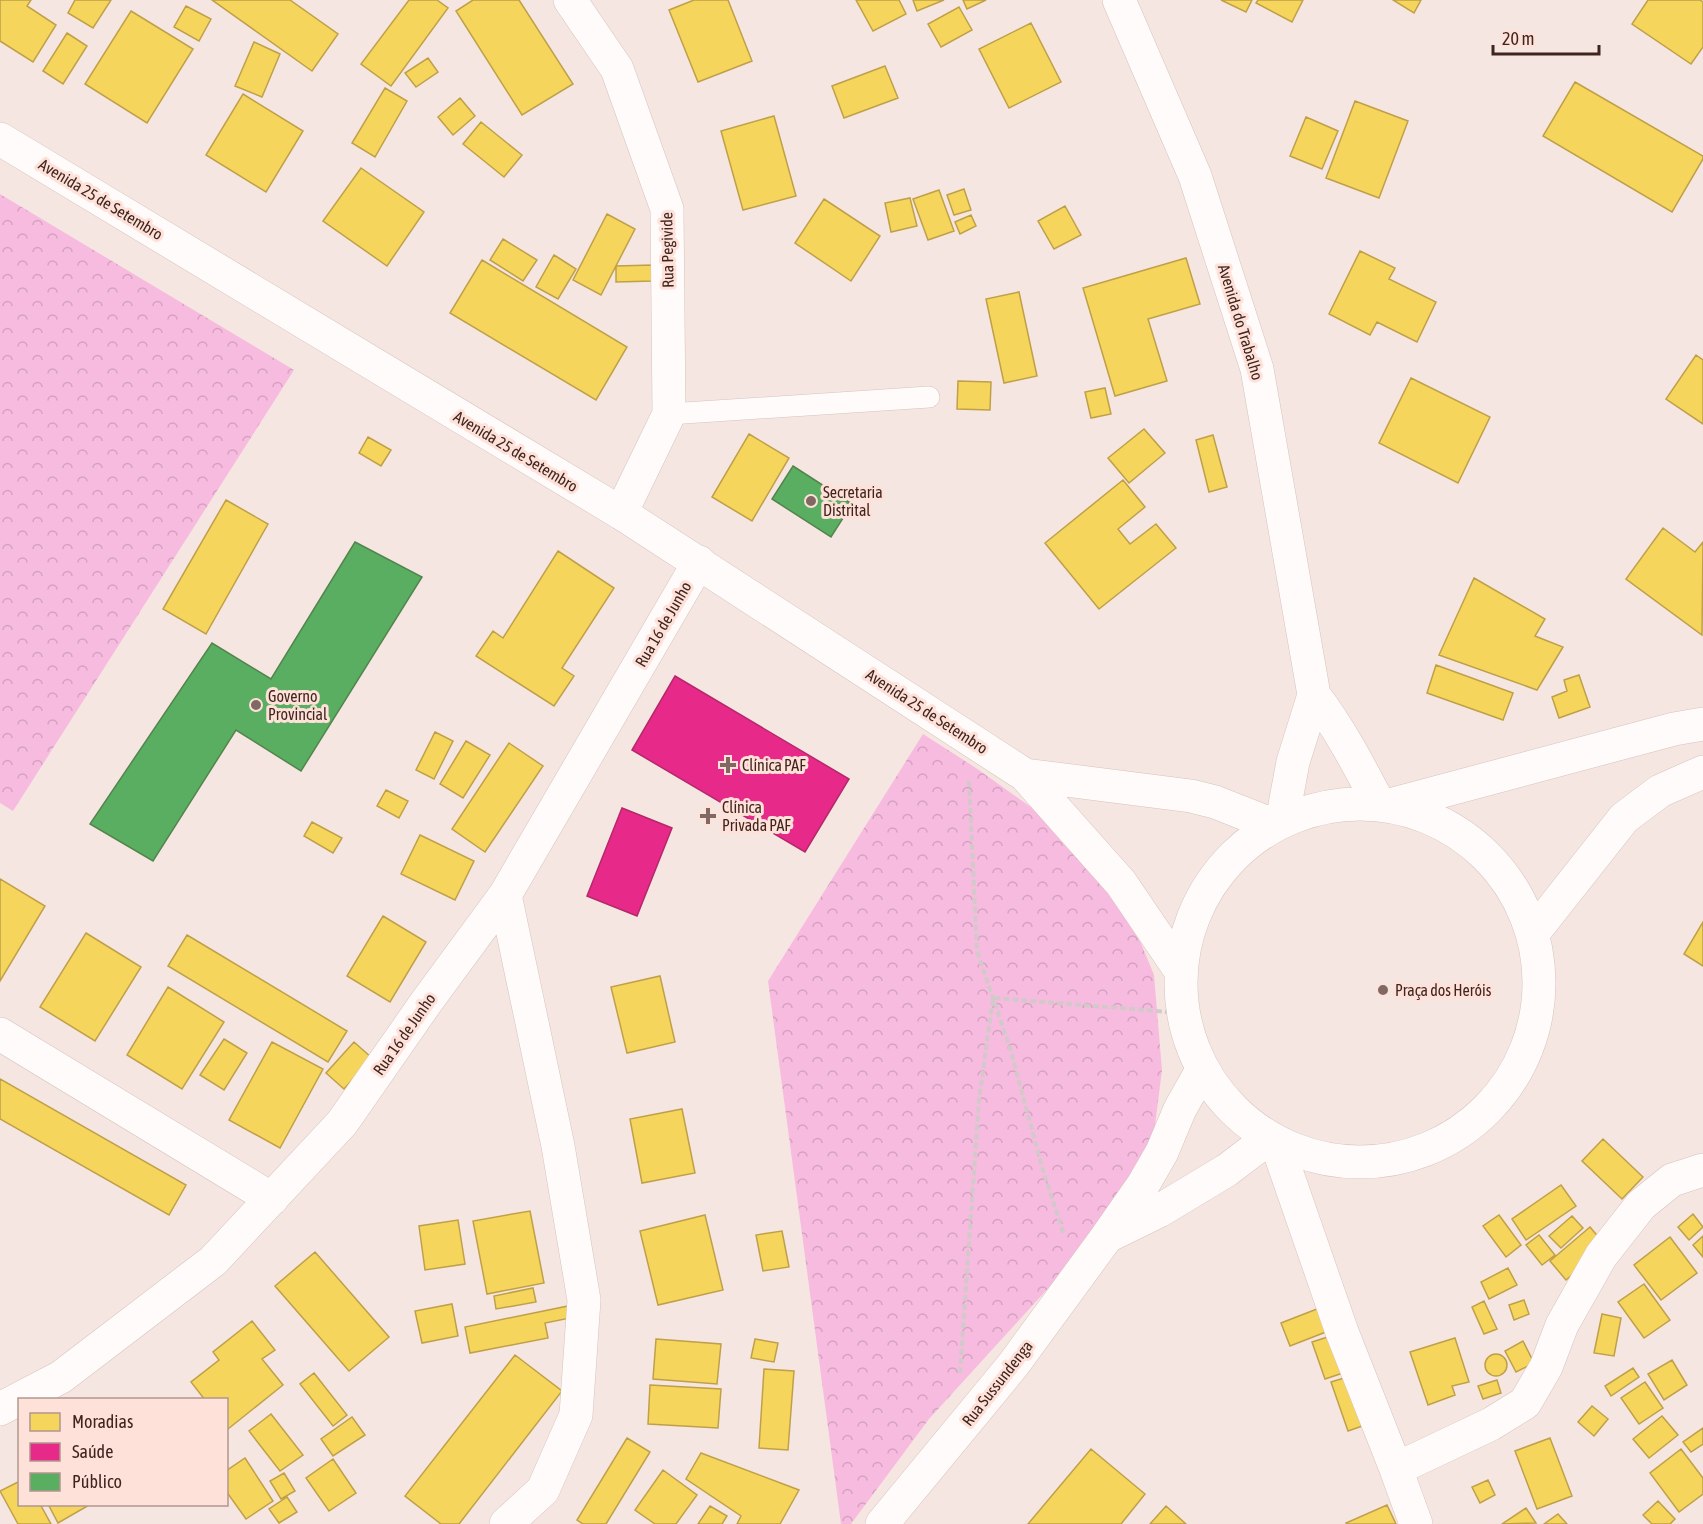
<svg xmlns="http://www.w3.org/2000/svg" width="1703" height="1524" viewBox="0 0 1703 1524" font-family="'Asap Condensed',sans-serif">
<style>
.park{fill:url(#park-crowns)}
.homes{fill:#f6d55c;stroke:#bfa049;stroke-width:1.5}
.health{fill:#e7298a;stroke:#b5286a;stroke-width:1.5}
.public{fill:#5aae61;stroke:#52854d;stroke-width:1.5}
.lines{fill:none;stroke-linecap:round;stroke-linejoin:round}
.service-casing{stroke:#d6c3bc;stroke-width:22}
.minor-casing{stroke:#d6c3bc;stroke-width:34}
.tertiary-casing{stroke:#d6c3bc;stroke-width:34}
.path{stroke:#d2cac9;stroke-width:4;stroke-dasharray:6 3;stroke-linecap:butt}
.service{stroke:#fefbfa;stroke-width:21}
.minor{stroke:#fefbfa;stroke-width:33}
.tertiary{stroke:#fefbfa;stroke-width:33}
.poi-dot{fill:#7f6962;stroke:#fee1d9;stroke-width:2}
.labels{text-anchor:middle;stroke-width:6;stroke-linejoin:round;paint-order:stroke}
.street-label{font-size:16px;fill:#3f251e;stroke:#fee1d9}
.poi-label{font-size:16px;fill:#3f251e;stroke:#fee1d9;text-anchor:start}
</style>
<defs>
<pattern id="park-crowns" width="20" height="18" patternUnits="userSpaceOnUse" patternTransform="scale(1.5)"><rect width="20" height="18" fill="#f7bbe0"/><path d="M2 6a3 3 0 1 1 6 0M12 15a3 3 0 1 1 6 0" fill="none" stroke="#d5a1c0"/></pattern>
</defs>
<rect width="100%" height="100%" fill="#f6e6e1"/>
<path class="park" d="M0 194 294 370 13 811 0 803Z
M923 734 976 768 1085 846 1129 914 1154 975 1162 1070 1151 1157 1063 1272 929 1419 851 1524H841L768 981Z"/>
<path class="homes" d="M0 0H31L27 6 56 25 33 62 0 41Z
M75 0H111L93 28 68 13Z
M212 0H290L338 34 312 71Z
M409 0H437L448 8 391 86 361 64Z
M473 0H519L573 84 522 115 456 11Z
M694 0H728L752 61 698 82 669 10Z
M856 0H899L906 14 873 31Z
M913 0H944L917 11Z
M963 0H986L967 9Z
M1221 0H1252L1246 12Z
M1258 0H1303L1292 22 1256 3Z
M1393 0H1421L1414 13Z
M1648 0H1700L1703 2V47L1691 64 1632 24Z
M186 6 211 19 199 41 174 27Z
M959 7 972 30 941 47 928 24Z
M131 11 193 49 147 123 85 84Z
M1031 23 1061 82 1009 108 979 49Z
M67 33 87 46 63 84 43 71Z
M254 42 280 54 262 97 235 86Z
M428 58 438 72 416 87 405 73Z
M885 66 898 98 844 118 832 86Z
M1575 82 1703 156V159L1672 212 1543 136Z
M385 88 407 101 375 157 352 143Z
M243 94 303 131 266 192 206 155Z
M460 98 475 116 453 135 438 117Z
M1355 101 1408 121 1379 198 1326 178Z
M774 116 796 196 743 210 721 131Z
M1306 117 1338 131 1322 169 1290 156Z
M481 122 522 155 504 177 463 144Z
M361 168 424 212 387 266 323 221Z
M964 189 971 210 954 215 947 195Z
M939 190 954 231 928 240 913 199Z
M910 198 917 226 891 232 885 203Z
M824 199 880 236 851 281 795 243Z
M1065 206 1081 235 1054 249 1038 221Z
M607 214 635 229 601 295 573 280Z
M971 215 976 226 960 234 955 222Z
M503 239 537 260 523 281 490 260Z
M1360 251 1395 268 1389 279 1436 302 1417 342 1377 322 1370 335 1329 314Z
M554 255 576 269 558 299 536 287Z
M1186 258 1200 304 1148 319 1167 381 1115 396 1083 288Z
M482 260 627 347 596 400 450 313Z
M653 265V281L616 282V266Z
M1019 292 1037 376 1004 383 986 299Z
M1696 355 1703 360V424L1666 399Z
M1411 378 1490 417 1458 483 1379 443Z
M958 381 991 382 990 410 957 409Z
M1105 388 1111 414 1091 418 1085 392Z
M1144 429 1165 453 1129 483 1108 458Z
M749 434 789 458 752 521 712 497Z
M1213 435 1227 487 1209 492 1196 440Z
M368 437 391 450 381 466 359 453Z
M1123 480 1145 507 1118 529 1130 544 1156 524 1176 548 1099 609 1045 543Z
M226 500 268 524 206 634 163 609Z
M1663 528 1695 552 1703 542 1702 635 1626 579Z
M558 551 614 588 562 668 574 676 554 706 476 656 493 631 503 638Z
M1474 578 1545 619 1535 636 1563 647 1537 690 1439 655Z
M1436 665 1513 693 1503 720 1427 693Z
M1579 675 1590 707 1559 718 1552 697 1567 691 1564 680Z
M435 732 453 741 434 779 416 770Z
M466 741 490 755 463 798 440 784Z
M509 743 543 766 485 852 452 829Z
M386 790 408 801 399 818 377 806Z
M312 822 342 838 333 853 304 836Z
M420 835 474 861 455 900 401 874Z
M0 879 45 906 0 981Z
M383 916 426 942 390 1002 347 976Z
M1703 922V966L1684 954Z
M86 933 141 967 95 1041 40 1007Z
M187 935 347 1031 328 1062 168 966Z
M660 976 675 1042 627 1053 611 987Z
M168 987 224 1022 182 1089 127 1055Z
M224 1039 247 1053 224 1090 200 1075Z
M272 1042 323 1069 280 1148 229 1120Z
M354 1042 372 1058 344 1089 326 1073Z
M0 1079 186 1185 169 1215 0 1119Z
M682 1109 695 1173 642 1183 630 1119Z
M1603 1139 1643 1177 1622 1199 1582 1161Z
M1561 1185 1576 1206 1526 1240 1512 1219Z
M530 1211 544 1283 487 1294 473 1221Z
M1693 1214 1703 1227 1689 1240 1678 1227Z
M705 1215 723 1290 658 1305 640 1231Z
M1499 1215 1521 1245 1506 1257 1483 1226Z
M1572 1216 1583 1228 1561 1248 1549 1236Z
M458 1220 465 1264 425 1270 419 1226Z
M1590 1227 1606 1246 1566 1280 1550 1261Z
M782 1231 789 1267 763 1271 756 1235Z
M1539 1235 1555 1255 1542 1265 1526 1245Z
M1703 1236V1257L1693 1245Z
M1670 1237 1697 1273 1661 1300 1634 1265Z
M315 1252 389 1337 349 1371 275 1286Z
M1508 1268 1517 1285 1489 1299 1481 1282Z
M1644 1284 1670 1320 1644 1338 1618 1302Z
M533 1288 536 1302 496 1309 494 1296Z
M1524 1300 1529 1314 1514 1320 1509 1305Z
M1484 1301 1497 1329 1484 1334 1472 1307Z
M452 1304 458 1336 422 1343 415 1311Z
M573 1305 575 1317 545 1323 548 1338 470 1353 465 1327Z
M1322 1307 1331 1330 1290 1346 1281 1323Z
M1602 1314 1621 1318 1614 1356 1594 1353Z
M252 1321 275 1350 262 1359 283 1385 228 1429 226 1426V1400H205L191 1382 219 1360 213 1352Z
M1337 1334 1349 1371 1325 1379 1312 1342Z
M1455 1338 1469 1382 1452 1386 1455 1395 1428 1405 1410 1352Z
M656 1339 721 1344 717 1384 653 1379Z
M755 1339 778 1343 774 1362 751 1358Z
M1523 1341 1534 1363 1516 1372 1505 1351Z
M1485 1365a11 11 0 1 1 22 0a11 11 0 1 1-22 0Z
M515 1355 562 1391 459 1524H441L405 1496Z
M1672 1360 1687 1385 1664 1400 1648 1374Z
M1633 1368 1639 1377 1611 1396 1605 1386Z
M764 1369 794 1371 788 1450 759 1448Z
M314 1373 347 1415 333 1426 300 1384Z
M1354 1375 1371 1423 1348 1431 1331 1382Z
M1497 1380 1501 1393 1483 1399 1478 1386Z
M1645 1382 1663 1408 1639 1424 1621 1398Z
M650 1385 721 1389 718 1428 648 1424Z
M1592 1406 1608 1419 1594 1436 1578 1422Z
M271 1414 303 1455 280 1471 249 1431Z
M1662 1416 1678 1435 1649 1458 1633 1439Z
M352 1417 365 1435 333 1456 321 1439Z
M1703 1428V1444L1691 1452 1683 1442Z
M627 1438 650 1452 606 1524H583L577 1520Z
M1550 1438 1572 1496 1537 1509 1515 1451Z
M1091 1449 1145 1494 1121 1524H1028Z
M1681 1449 1703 1478V1494L1679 1512 1650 1473Z
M701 1453 799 1490 780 1524H737L741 1516 686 1479Z
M245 1458 273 1501 246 1519 226 1491V1471Z
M333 1459 356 1493 329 1511 306 1478Z
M663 1470 697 1495 676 1524H655L635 1510Z
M284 1473 295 1491 281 1499 270 1481Z
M1488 1480 1495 1495 1480 1503 1472 1487Z
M20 1481V1504H40L51 1524H18L0 1491Z
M287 1497 297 1512 279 1523 269 1509Z
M1658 1501 1675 1519 1670 1524H1652L1643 1515Z
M48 1504H91L58 1523Z
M1387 1505 1396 1524H1347L1346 1523Z
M710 1506 727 1516 722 1524H698Z
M1166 1506 1186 1524H1150Z
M1526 1508 1536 1523 1502 1524Z
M1558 1514 1567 1524H1544Z"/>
<path class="health" d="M675 676 849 779 805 852 632 750Z
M622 808 672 828 637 916 587 896Z"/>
<path class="public" d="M793 466 852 504 831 537 772 499Z
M355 542 422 577 301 771 236 730 153 861 90 824 212 643 271 679Z"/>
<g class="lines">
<g class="service-casing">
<path id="service" d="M669 414 929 397"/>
</g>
<g class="minor-casing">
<path id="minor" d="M570 0 617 69 667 209 669 414 621 513
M1119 0 1195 176 1257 369 1314 695 1293 762 1282 821
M1314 695C1340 729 1359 766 1379 804
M505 895 558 1146 584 1300 576 1415 543 1490 506 1524
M0 1034 272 1199
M1276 1142 1342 1332 1396 1469 1416 1524
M1110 1235 1159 1211 1227 1170 1269 1138
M0 1409 61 1377 213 1261 342 1123 427 1001 505 895 699 562
M1396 1469 1491 1424 1525 1403 1546 1367 1562 1325 1601 1256 1641 1205 1672 1180 1703 1170
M882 1524 1013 1365 1106 1238 1143 1185 1162 1152 1180 1109 1202 1070"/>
</g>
<g class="tertiary-casing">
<path id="tertiary" d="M0 139 621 513 1025 775 1121 883 1180 970
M1025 775 1191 796 1215 802 1273 825
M1181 983a179 179 0 1 1 358 0a179 179 0 1 1-358 0Z
M1390 805 1674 729 1703 724
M1534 932 1624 818 1660 791 1703 772"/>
</g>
<path class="path" d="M969 781 977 951 1010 1048 1042 1167 1064 1235
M960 1373 979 1100 993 998 1182 1013"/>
<use href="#service" class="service"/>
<use href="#minor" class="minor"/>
<use href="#tertiary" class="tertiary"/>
</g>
<g class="poi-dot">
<circle cx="811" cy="501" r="6"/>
<circle cx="256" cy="705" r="6"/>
<path d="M725 756h6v6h6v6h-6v6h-6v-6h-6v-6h6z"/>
<path d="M705 807h6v6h6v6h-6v6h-6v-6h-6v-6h6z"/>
<circle cx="1383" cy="990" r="6"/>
</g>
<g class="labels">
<g class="street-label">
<text transform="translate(101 199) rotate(31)" y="6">Avenida 25 de Setembro</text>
<text transform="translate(667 250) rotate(-91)" y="6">Rua Pegivide</text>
<text transform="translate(1241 322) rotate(73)" y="6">Avenida do Trabalho</text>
<text transform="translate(516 451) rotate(31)" y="6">Avenida 25 de Setembro</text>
<text transform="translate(663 624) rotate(-60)" y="6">Rua 16 de Junho</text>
<text transform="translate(927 711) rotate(33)" y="6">Avenida 25 de Setembro</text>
<text transform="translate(404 1034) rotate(-55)" y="6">Rua 16 de Junho</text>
<text transform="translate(997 1383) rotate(-52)" y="6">Rua Sussundenga</text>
</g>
<g class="poi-label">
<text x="823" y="498">Secretaria<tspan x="823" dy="18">Distrital</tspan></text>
<text x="268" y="702">Governo<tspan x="268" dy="18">Provincial</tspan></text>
<text x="742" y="771">Clínica PAF</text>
<text x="722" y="813">Clínica<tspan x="722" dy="18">Privada PAF</tspan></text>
<text x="1395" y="996">Praça dos Heróis</text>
</g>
</g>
<rect x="18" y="1398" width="210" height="108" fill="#fee1d9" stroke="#b2968e" stroke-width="1.5"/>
<rect x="30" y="1413" width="30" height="18" fill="#f6d55c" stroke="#b2968e" stroke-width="1.5"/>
<text x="72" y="1428" font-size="18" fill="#3f251e">Moradias</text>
<rect x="30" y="1443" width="30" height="18" fill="#e7298a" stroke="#b2968e" stroke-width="1.5"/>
<text x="72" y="1458" font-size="18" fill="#3f251e">Saúde</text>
<rect x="30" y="1473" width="30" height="18" fill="#5aae61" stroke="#b2968e" stroke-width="1.5"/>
<text x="72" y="1488" font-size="18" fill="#3f251e">Público</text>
<path d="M1493 45v9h106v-9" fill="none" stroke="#3f251e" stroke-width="3"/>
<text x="1502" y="45" font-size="18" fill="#3f251e" stroke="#fee1d9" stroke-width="4.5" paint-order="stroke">20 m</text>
</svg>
